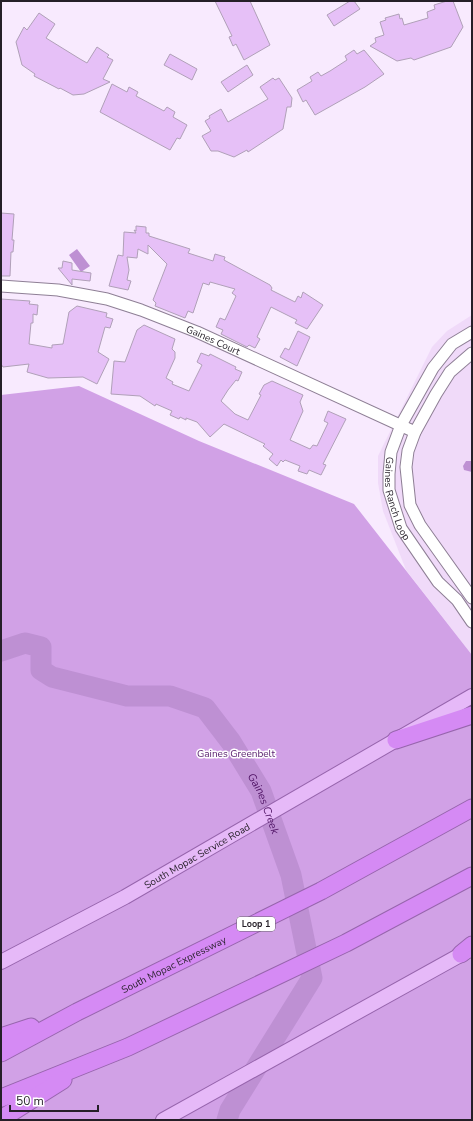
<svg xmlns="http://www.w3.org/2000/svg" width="473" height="1121" viewBox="0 0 473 1121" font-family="'Nunito Sans',sans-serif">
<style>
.built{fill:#f0daf9}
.forest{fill:#d1a1e6}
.water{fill:#be90d3}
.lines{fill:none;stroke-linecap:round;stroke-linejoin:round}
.river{stroke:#be90d3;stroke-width:21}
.building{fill:#e6c0f7;stroke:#b0a0b8}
.minor-casing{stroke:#8e7f95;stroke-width:13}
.major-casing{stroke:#9765ad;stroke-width:16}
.highway-casing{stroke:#9765ad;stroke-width:19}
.minor{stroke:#fff;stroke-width:11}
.major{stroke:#e6b9f8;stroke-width:14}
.highway{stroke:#d58af4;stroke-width:17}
.labels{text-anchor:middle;stroke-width:3;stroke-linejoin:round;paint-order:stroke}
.shield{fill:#fff;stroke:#666268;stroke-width:1}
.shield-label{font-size:9px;font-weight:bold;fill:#251f28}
.street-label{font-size:10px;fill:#251f28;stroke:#fff}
.park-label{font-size:10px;fill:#551b6b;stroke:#fff}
.water-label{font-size:11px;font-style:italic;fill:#4f1364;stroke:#fff}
</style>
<rect width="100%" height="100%" fill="#f8eafe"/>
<path class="built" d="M472 315V655L406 570 383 511 378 483V456L432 347 447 331Z"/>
<path class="forest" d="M79 386 199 441 354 504 472 655V1120H1V395Z"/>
<path class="water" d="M77 249 90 266 81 272 69 255Z
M466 461H472V472L464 470 463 466Z"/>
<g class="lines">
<path class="river" id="s1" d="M1 651 25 643 41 647V670L52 677 127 696H170L205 708 231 742 261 791 291 875 312 978 230 1110 227 1120"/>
</g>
<path class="building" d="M215 1H250L270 45 244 60 236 44 233 46 229 37 232 36Z
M350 1H354L360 9 334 26 327 15Z
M447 1H453L463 27 451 47 414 60 411 58 397 61 370 46 376 42 375 38 384 35 380 22 386 20 385 18 399 14 400 19 402 18 404 25 428 18 427 12 435 9 434 5Z
M39 13 55 24 46 38 80 59 87 63 97 47 109 55 107 57 113 60 103 79 110 82 84 94 73 95 60 88 59 89 34 76 35 74 22 65 16 42 24 27 27 30Z
M354 50 357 54 364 50 384 74 365 87 315 115 306 100 303 102 297 90 312 81 310 77 318 72 321 76 330 71 347 60 345 56Z
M170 54 197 69 192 80 164 65Z
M247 65 253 75 228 92 221 82Z
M273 78 275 80 279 78 292 98 291 107H287L283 129 248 152 247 150 234 157 218 151H211L202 136 211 131 205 121 210 118 209 116 221 109 228 122 268 99 260 87Z
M112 84 127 92 129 87 138 92 136 96 164 111 167 107 175 112 173 117 187 125 180 139 177 138 170 150 100 112Z
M1 213 14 214 12 240H14L13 252H11L10 276H1Z
M136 226 146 227V233H149V236L190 249 188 253 213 261 215 254 225 257 224 260 270 285 272 288 271 290 295 302 298 296 301 298 303 292 323 305 307 329 295 323 297 320 271 307 257 337 260 339 255 348 249 345 247 347 221 334 223 330 216 327 220 318 225 320 236 296 232 293 235 289 210 282 209 285 203 283 193 313 188 311 185 318 155 306 156 303 153 300 167 264 148 245V254L138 249 137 258 127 257 129 270 127 280 131 281 128 290 109 286 118 255 123 256 124 232 136 233 134 230 136 231Z
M63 261 72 263V270L91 273 90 281 72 279V285L58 268H62Z
M1 299 30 301 29 304 38 305 37 315 33 314V323H31L29 344 52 348V345L63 344 69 312 77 306 107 313 106 317 113 319 110 328 105 327 98 352 109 359 97 384 83 377 48 378 27 372 29 364 3 367 1 364Z
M144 325 175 339 172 349 175 352V358L166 378 173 382 172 384 189 391 202 365 197 362 201 353 209 356 210 354 236 367 235 369 242 372 238 381 236 380 228 390 221 401 235 414 248 420 261 395 259 394 264 385 272 381 303 395 300 402 303 411 290 440 310 449 313 445 317 446 328 423 324 421 328 411 346 419 323 464 326 465 321 475 309 470 307 474 298 471 300 466 285 460 283 462 281 460 277 466 269 459 273 454 263 446 265 444 224 424 210 437 197 422 186 418V420L180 417 179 419 170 415 172 411 156 404 155 406 140 396 111 394 114 361 125 362 137 330Z
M298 331 310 337 297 366 280 357 285 348 289 350Z"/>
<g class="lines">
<g class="minor-casing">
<g id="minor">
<path id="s2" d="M1 286 58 290 107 299 141 310 197 332 415 432"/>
<path id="s3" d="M472 332 452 344 433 368 401 425 391 452 389 474V490L401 528 438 582 457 600 472 622"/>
<path d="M472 353 450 372 436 394 415 432 408 451 406 467 410 505 420 525 472 598"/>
</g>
</g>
<g class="major-casing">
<g id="major">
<path id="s4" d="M1 962 125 897 472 696"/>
<path d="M163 1120 471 949"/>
</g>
</g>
<g class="highway-casing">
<g id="highway">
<path d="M396 740 472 715"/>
<path d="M461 954 472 945"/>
<path d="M1 1037 31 1027"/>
<path id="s5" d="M1 1053 77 1012 321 891 472 808"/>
<path d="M1 1098 128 1047 346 943 472 876"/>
<path d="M1 1119 63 1080"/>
</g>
</g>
<use href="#minor" class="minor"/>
<use href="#major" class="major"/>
<use href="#highway" class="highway"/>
</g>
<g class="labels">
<rect class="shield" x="237" y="917" width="38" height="14" rx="3"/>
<g class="shield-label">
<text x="256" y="927">Loop 1</text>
</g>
<g class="street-label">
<text dy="4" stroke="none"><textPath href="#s2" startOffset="221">Gaines Court</textPath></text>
<text dy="4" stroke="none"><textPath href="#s3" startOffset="196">Gaines Ranch Loop</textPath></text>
<text dy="4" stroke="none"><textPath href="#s4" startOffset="223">South Mopac Service Road</textPath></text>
<text dy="4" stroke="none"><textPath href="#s5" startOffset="194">South Mopac Expressway</textPath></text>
</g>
<g class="park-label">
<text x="236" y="757">Gaines Greenbelt</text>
</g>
<g class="water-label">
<text dy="4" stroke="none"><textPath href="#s1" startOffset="348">Gaines Creek</textPath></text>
</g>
</g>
<rect width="473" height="1121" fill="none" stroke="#251f28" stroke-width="4"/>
<path d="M10 1105v6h88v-6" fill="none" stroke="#251f28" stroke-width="2"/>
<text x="16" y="1105" font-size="12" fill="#251f28" stroke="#ffffff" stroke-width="3" paint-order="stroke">50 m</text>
</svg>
